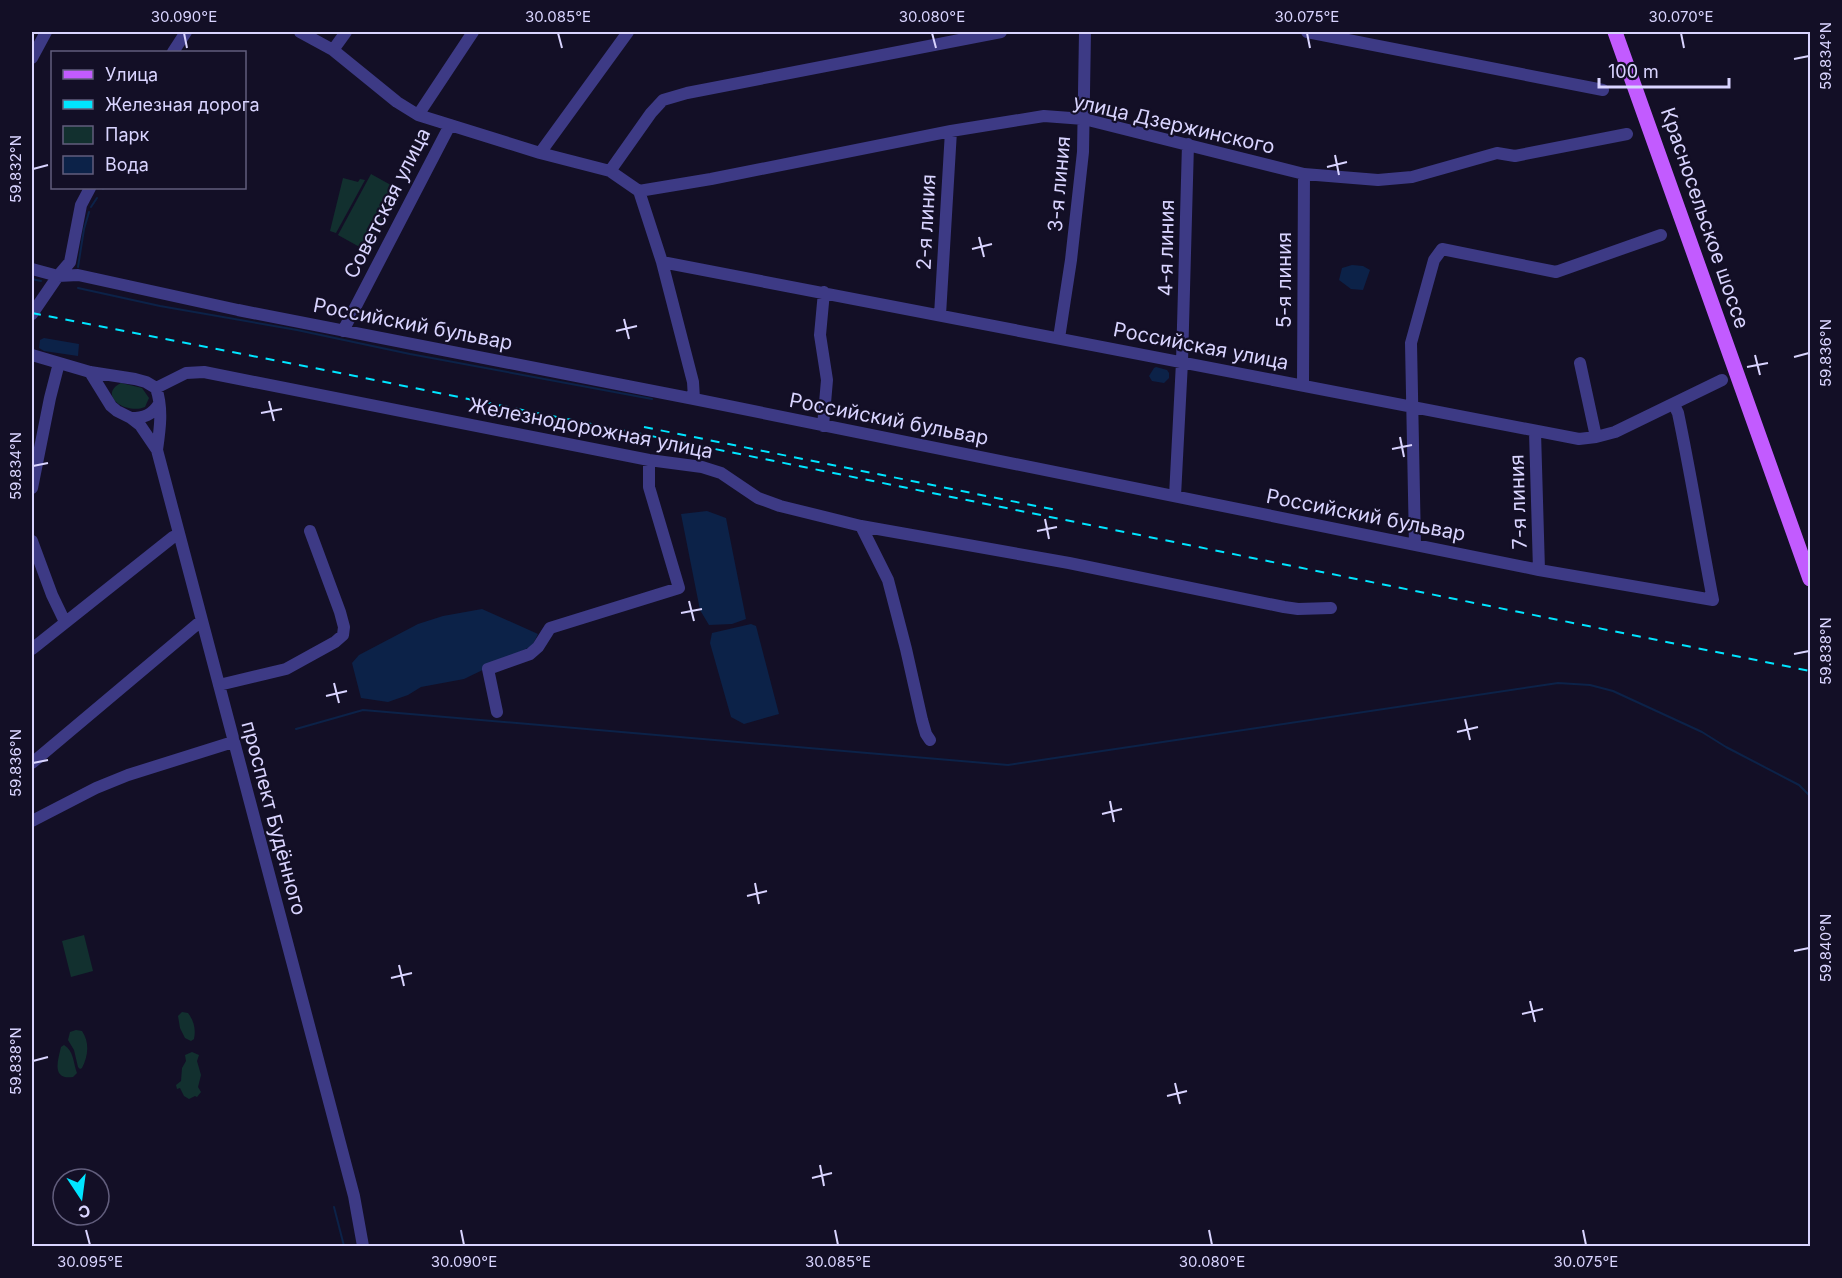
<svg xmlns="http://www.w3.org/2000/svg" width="1842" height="1278" viewBox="0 0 1842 1278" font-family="Inter,sans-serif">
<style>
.green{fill:#12302f}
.water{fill:#0c2248}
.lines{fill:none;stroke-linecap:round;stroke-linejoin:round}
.stream{stroke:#0c2248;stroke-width:2}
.minor{stroke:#3d3a85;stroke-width:12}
.major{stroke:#c25bff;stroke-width:15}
.rail{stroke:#00e5ff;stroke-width:2;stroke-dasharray:9 8;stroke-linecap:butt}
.ticks{fill:none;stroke:#d9d4ff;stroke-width:2}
.labels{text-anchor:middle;stroke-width:4.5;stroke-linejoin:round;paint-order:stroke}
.street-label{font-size:20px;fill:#d9d4ff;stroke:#130f26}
.neatline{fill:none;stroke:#d9d4ff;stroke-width:2}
.ticks-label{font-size:15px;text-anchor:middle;fill:#d9d4ff}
</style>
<rect width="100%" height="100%" fill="#130f26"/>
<path class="green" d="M371 174 398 189 365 250 338 235Z
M343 178 358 182 360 179 365 180 336 233 330 231Z
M121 383 142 388 149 398 145 407C126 415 97 395 121 383Z
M84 935 93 971 71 977 62 941Z
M182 1012 188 1013C194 1021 196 1029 194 1039L191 1041 185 1038 180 1028 178 1016Z
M76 1030 82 1031C90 1043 88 1056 82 1068L80 1069 78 1067 74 1050 68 1040 70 1032Z
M64 1045C74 1051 73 1063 77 1073L73 1077C51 1080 58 1060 61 1047Z
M192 1052 199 1055 197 1061 201 1075 198 1087 201 1092 197 1097 195 1096 189 1099 184 1096 180 1088 177 1089 176 1085 181 1081 182 1068 186 1061 185 1055Z"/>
<path class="water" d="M1352 265 1363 266 1370 270 1363 290 1351 289 1339 280 1342 268Z
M44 338 79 344 78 356 44 351 39 348 40 340Z
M1156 367 1167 370 1169 373V378L1164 383 1152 381 1149 376 1154 368Z
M707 511 726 518 746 619 732 624 709 625 700 610 681 514Z
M482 609 538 634 532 646 464 679 421 687 408 695 388 702 361 698 352 663 359 655 418 624 443 616Z
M751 624 756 626 779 714 744 724 731 717 710 643 712 633Z"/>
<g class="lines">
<path class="stream" d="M103 189 104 188
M91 207 97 198
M78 267 84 229 89 212
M32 279 41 281
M78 288 160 306 297 330 410 354 652 399
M296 729 363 710 1008 765 1558 683 1590 685 1613 691 1702 732 1726 747 1799 785 1810 796
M334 1207 344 1246"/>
<path class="minor" d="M300 32 333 50 397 102 418 115 540 153 610 171 639 191 662 262 693 382 694 399
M1307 32 1603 90
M333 50 346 32
M173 52 186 32
M32 58 46 32
M418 115 473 32
M540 153 628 32
M610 171 651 113 663 100 687 93 1001 32
M639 191 711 179 951 131 1044 116 1084 119 1304 174 1378 180 1412 177 1497 153 1515 156 1627 134
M662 262 1579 439 1596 437 1615 432 1722 380
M32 269 58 276 78 275 238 310 694 399 1539 570 1713 600C1701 538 1691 475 1678 413L1674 405
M32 314 58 276 70 262 81 205 90 188
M940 315 951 131
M343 331 450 125
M1059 338 1071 260 1083 152 1085 32
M32 355 90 372 135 379 146 382 156 388
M1580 363 1596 437
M90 372 111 406 117 411 131 418 140 425 157 450 354 1196 363 1246
M1303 385 1304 174
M156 388 186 373 204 372 649 460 702 467 721 473 758 498 780 506 861 526 1069 563 1284 607 1298 609 1331 608
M156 388C163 408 160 429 157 450
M131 418C144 418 152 415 159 404
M823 426 827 380 820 335 824 292
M1535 432 1539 570
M32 488 50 398 59 363
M1175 496 1182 362 1188 144
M861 526 888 580 906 649 922 720 926 734 930 740
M32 541 52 595 65 622
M1415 545 1411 343 1434 260 1442 249 1556 272 1661 235
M32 649 173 537 179 535
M219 685 286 669 335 642 343 635 344 627 340 612 310 531
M497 712 488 669 530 654 538 647 550 628 679 588 649 487V460
M32 763 201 621
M32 821 96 788 128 775 233 742"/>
<path class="major" d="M1615 32 1810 579"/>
<path class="rail" d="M32 313 355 376 1810 671
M644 427 1056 510"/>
</g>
<path class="ticks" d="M184 33 187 48M558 33 562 48M932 33 936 48M1307 33 1310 48M1681 33 1684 48M1794 59 1809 56M1335 155 1339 175M1327 167 1347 162M33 169 48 165M979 237 984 257M972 249 992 244M624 319 629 339M616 331 637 326M1755 355 1760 375M1794 357 1809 353M1747 367 1768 363M269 401 274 421M261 413 282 409M1400 437 1404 457M1392 449 1412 445M33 466 48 463M1045 519 1049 539M1037 531 1057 527M689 601 694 621M681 613 702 609M1794 654 1809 651M334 683 339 703M326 696 347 691M1465 719 1470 740M1457 732 1478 727M33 763 48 760M1110 801 1114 822M1102 814 1122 809M755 883 759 904M747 896 767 891M1794 951 1809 948M399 965 404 986M391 978 412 973M1530 1001 1535 1022M1522 1014 1543 1009M33 1061 48 1057M1175 1083 1180 1104M1167 1096 1187 1091M820 1165 824 1186M812 1178 832 1173M86 1230 90 1245M461 1230 464 1245M835 1230 838 1245M1209 1230 1212 1245M1583 1230 1586 1245"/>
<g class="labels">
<g class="street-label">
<text transform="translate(1174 124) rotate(13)" y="7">улица Дзержинского</text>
<text transform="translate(1059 184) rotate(-85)" y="7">3-я линия</text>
<text transform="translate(387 203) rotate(-63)" y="7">Советская улица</text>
<text transform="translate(1705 218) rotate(71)" y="7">Красносельское шоссе</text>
<text transform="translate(926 222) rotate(-87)" y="7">2-я линия</text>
<text transform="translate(1166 248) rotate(-89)" y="7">4-я линия</text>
<text transform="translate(1284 280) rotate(-90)" y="7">5-я линия</text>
<text transform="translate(413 324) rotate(11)" y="7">Российский бульвар</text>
<text transform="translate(1201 346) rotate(11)" y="7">Российская улица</text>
<text transform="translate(889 419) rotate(11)" y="7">Российский бульвар</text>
<text transform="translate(591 428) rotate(11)" y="7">Железнодорожная улица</text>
<text transform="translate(1518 502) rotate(-92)" y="7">7-я линия</text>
<text transform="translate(1366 515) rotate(11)" y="7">Российский бульвар</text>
<text transform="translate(274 818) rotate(75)" y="7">проспект Будённого</text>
</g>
</g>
<rect width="1842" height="1278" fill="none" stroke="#130f26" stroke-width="66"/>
<rect x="51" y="51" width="195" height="138" fill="#130f26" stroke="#625e7d" stroke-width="1.5"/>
<rect x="63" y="70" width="30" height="9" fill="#c25bff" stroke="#625e7d" stroke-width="1.5"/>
<text x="105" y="81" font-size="18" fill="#d9d4ff">Улица</text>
<rect x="63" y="100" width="30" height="9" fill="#00e5ff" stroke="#625e7d" stroke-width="1.5"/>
<text x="105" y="111" font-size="18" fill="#d9d4ff">Железная дорога</text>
<rect x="63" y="126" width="30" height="18" fill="#12302f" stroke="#625e7d" stroke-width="1.5"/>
<text x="105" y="141" font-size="18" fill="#d9d4ff">Парк</text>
<rect x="63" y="156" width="30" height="18" fill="#0c2248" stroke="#625e7d" stroke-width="1.5"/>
<text x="105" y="171" font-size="18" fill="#d9d4ff">Вода</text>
<g transform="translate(81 1197) rotate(167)"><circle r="28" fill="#130f26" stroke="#625e7d" stroke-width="1.5"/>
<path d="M0-4.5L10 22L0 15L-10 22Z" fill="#00e5ff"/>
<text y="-9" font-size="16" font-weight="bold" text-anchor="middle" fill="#d9d4ff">С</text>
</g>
<path d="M1599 78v9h130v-9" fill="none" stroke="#d9d4ff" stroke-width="3"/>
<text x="1608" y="78" font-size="18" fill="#d9d4ff" stroke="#130f26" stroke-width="4.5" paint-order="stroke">100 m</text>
<rect x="33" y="33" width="1776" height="1212" class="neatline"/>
<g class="ticks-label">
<text x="184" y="22">30.090°E</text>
<text x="558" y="22">30.085°E</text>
<text x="932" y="22">30.080°E</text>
<text x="1307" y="22">30.075°E</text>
<text x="1681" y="22">30.070°E</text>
<text transform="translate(1826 56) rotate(-90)" y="5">59.834°N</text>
<text transform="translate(16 169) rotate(-90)" y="5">59.832°N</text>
<text transform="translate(1826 353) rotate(-90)" y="5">59.836°N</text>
<text transform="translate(16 466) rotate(-90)" y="5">59.834°N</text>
<text transform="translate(1826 651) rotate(-90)" y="5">59.838°N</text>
<text transform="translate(16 763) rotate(-90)" y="5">59.836°N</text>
<text transform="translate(1826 948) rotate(-90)" y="5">59.840°N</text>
<text transform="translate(16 1061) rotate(-90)" y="5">59.838°N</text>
<text x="90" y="1267">30.095°E</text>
<text x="464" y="1267">30.090°E</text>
<text x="838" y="1267">30.085°E</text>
<text x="1212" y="1267">30.080°E</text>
<text x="1586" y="1267">30.075°E</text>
</g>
</svg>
